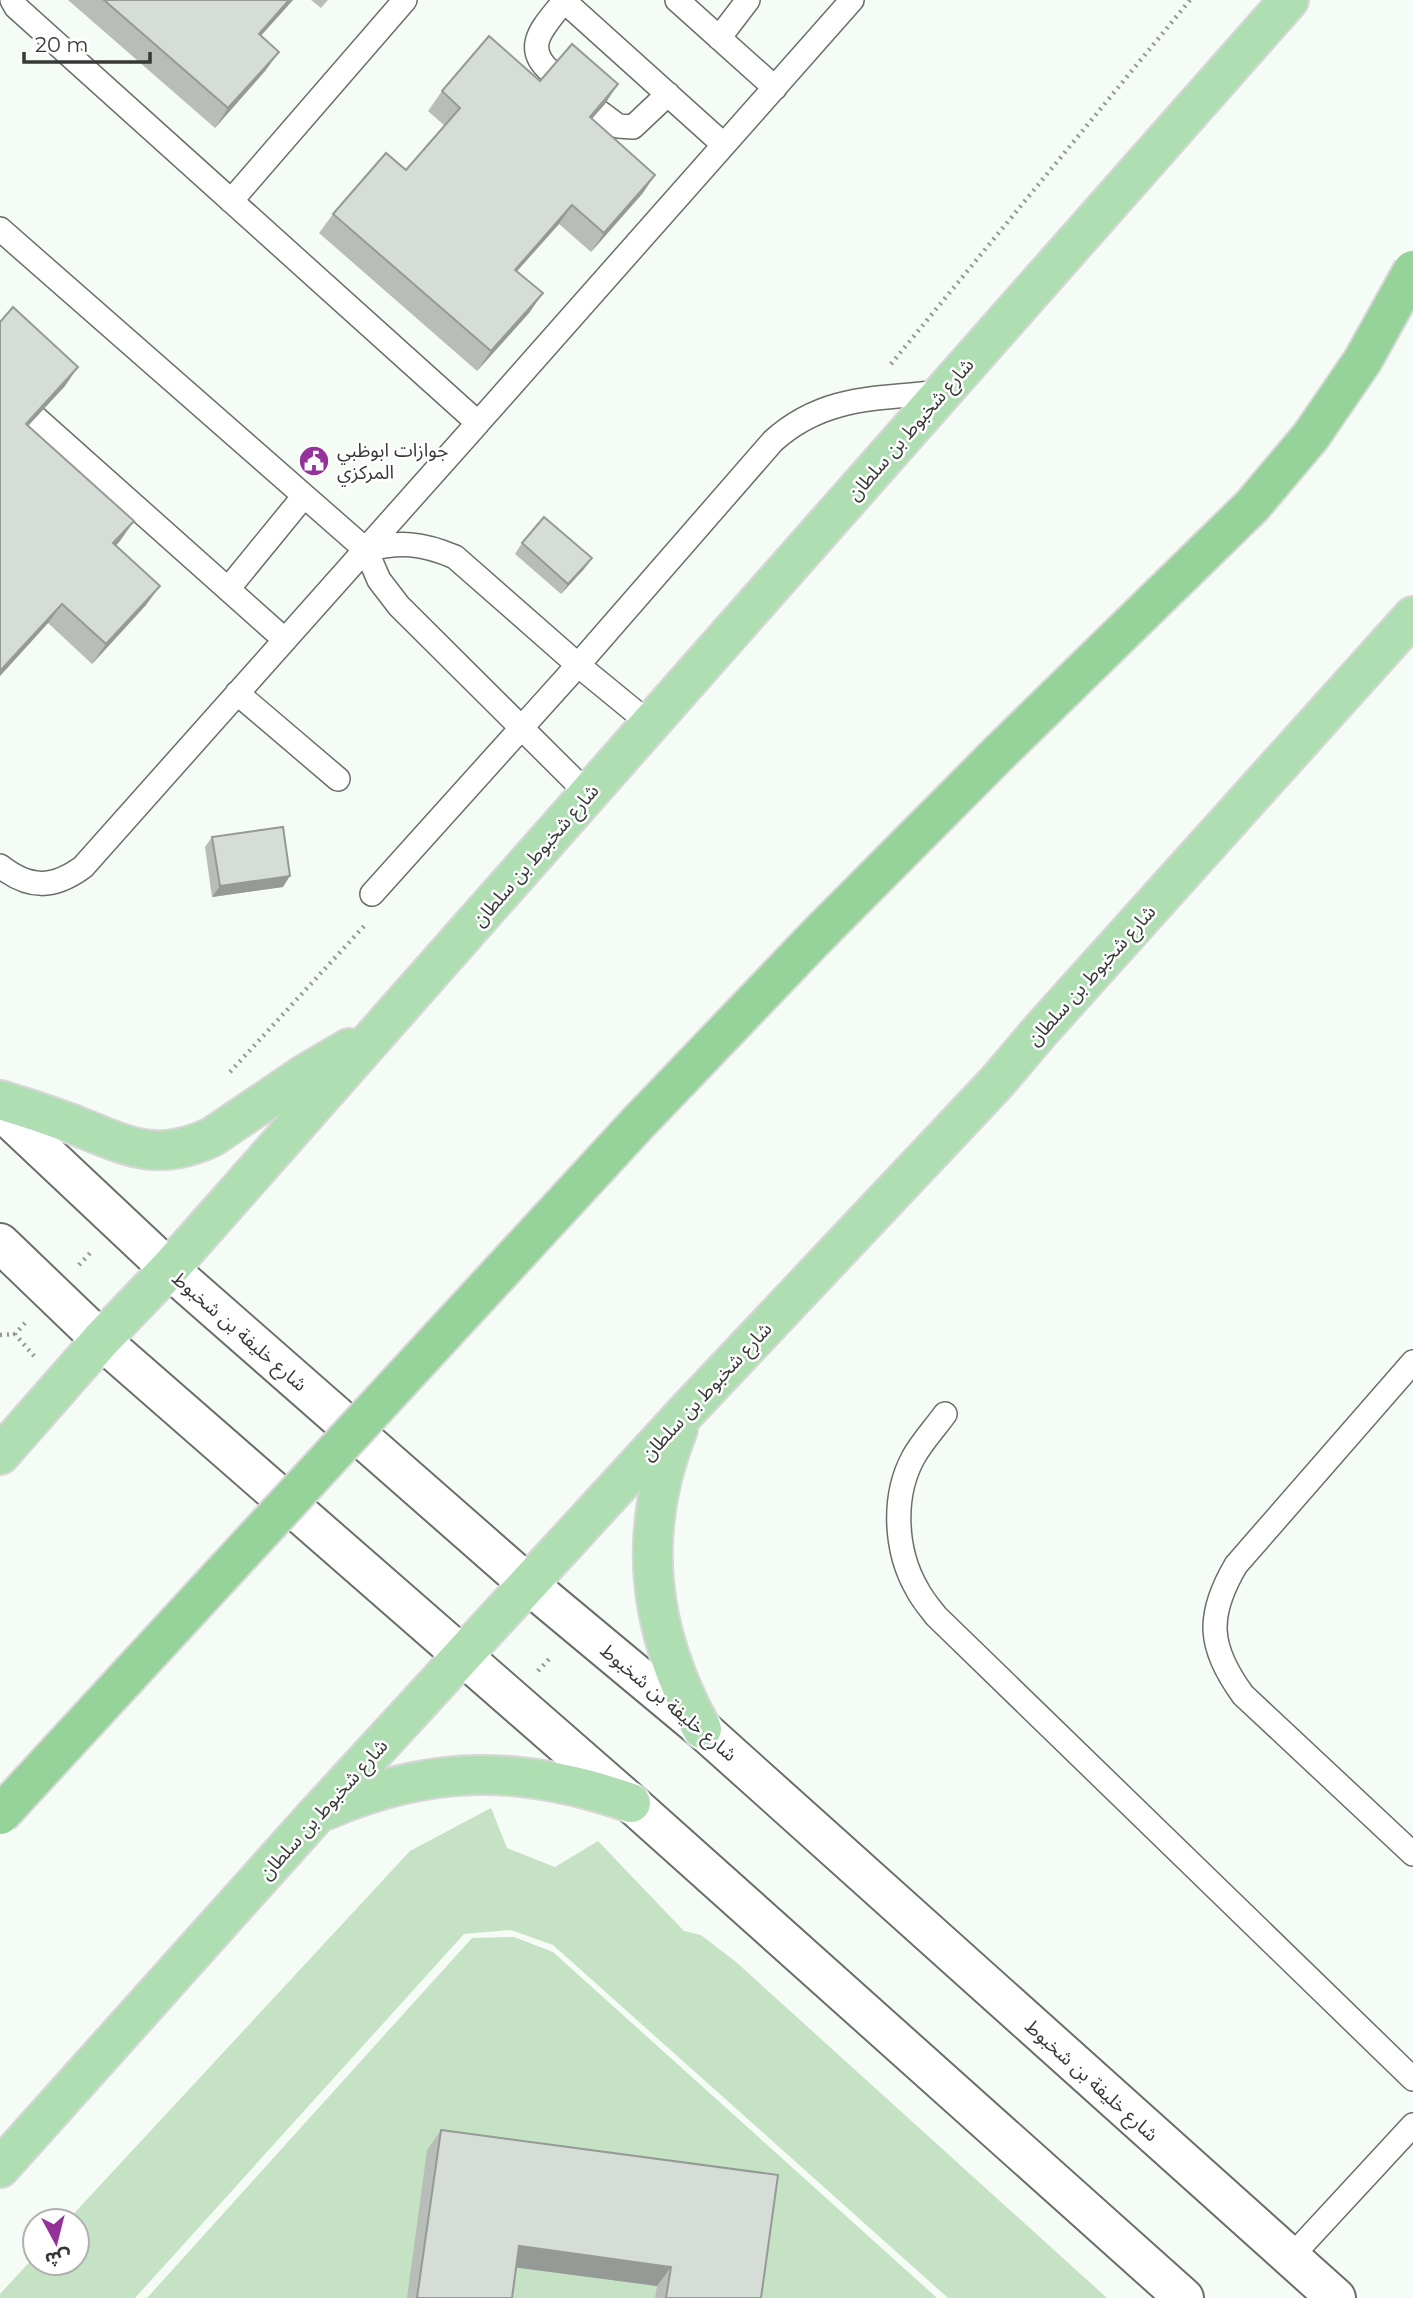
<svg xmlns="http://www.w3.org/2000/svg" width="1413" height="2298" viewBox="0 0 1413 2298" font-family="Montserrat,'Noto Sans Arabic',sans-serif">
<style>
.green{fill:#c5e2c5}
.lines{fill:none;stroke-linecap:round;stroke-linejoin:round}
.service-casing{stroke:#6a6f6a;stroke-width:26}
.secondary-casing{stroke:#6a6f6a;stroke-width:42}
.primary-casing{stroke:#d7d7d7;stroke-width:42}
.path{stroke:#959995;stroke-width:4.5;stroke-dasharray:2 5;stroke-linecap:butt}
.service{stroke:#fff;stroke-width:23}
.secondary{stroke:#fff;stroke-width:38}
.primary{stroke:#b0deb3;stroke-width:38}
.trunk-bridge-casing{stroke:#d7d7d7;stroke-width:42;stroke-linecap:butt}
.trunk-bridge{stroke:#96d39a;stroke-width:38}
.wall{fill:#b8bdb8}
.shaded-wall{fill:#969a96}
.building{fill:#d6dcd6;stroke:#969a96;stroke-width:2}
.labels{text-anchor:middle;stroke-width:5;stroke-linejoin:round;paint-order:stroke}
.street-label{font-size:19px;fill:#373937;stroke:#fff}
.poi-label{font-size:19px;fill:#373937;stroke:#fff;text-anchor:start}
</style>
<rect width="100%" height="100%" fill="#f5fbf5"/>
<path class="green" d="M491 1808 507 1848 555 1867 598 1841 684 1931 701 1935 736 1962 1107 2298H948L553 1945 511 1930 464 1934 135 2298H0V2294L35 2256V2263H77V2221H67L410 1851Z
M514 1937 553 1952 937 2298H147L472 1938Z"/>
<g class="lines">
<g class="service-casing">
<path id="service" d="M12 0 16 7 478 423 852 0
M563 0 724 145
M677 0 775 88
M719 38 748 0
M551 72C520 46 546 25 564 1
M598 111 618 126 633 127 668 94
M231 201 405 0
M0 229 366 550 379 580 399 606 588 794
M36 418 285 640
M366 550C400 541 422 543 455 557L578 665 650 724
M228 589 304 496
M237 693 338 779
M0 866C29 889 53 889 83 867L478 423
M372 894 578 665 773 441C824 395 878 399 943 392
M1413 1362 1236 1565C1206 1616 1208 1647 1243 1695L1413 1854
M945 1414C935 1428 921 1443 913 1458 892 1497 895 1551 917 1589 922 1599 929 1607 936 1616L1413 2079
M1290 2258 1413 2125"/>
</g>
<g class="secondary-casing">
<path id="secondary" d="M0 1110 169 1269 528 1584 702 1729 1336 2298
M0 1243 101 1340 631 1803 1184 2298"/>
</g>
<g class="primary-casing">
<path id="primary" d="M0 1100C24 1107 48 1115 72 1124 125 1145 155 1164 212 1137L305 1074 349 1048
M678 1429C636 1534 648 1631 702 1729
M0 1455 101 1340 169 1269 1289 0
M326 1810C432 1764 523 1765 631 1803
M0 2168 317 1814 685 1413 996 1083 1041 1030 1413 616"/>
</g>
<path class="path" d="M891 364 1190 0
M230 1072 366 924
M79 1265 92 1251
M25 1323 15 1334 34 1356
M0 1335 15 1334
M538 1671 551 1657"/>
<use href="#service" class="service"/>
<use href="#secondary" class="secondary"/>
<use href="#primary" class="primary"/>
<g class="trunk-bridge-casing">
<path id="trunk-bridge" d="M0 1815 637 1124 817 936 1000 752 1252 506 1311 436 1363 360 1413 270"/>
</g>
<use href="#trunk-bridge" class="trunk-bridge"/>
</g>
<path class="wall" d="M68 0H293L261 36 279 52 265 71 215 128Z
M311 0H328L321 8Z
M540 81 605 104 591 119 655 175 642 194 591 252 559 224 517 271 543 293 529 313 477 371 319 233 333 214 406 170 445 126 428 111 442 91Z
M0 322 65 386 28 426 120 541 116 545 146 605 92 664 48 623 0 676Z
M522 543 584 569 561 594 515 554Z
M212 837 283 887 212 897 205 847Z
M441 2130 761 2298H655L657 2286 516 2267 512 2298H407L427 2150Z"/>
<path class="shaded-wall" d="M289 0H293L245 53 259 34Z
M279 52 265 71 215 128 228 108Z
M618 84 605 104 576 137 590 117Z
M655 175 642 194 591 252 604 233Z
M572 205 559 224 501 289 515 270Z
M543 293 529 313 477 371 491 351Z
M78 367 65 386 12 443 26 424Z
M134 521 120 541 100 563 113 543Z
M592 558 584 569 561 594 568 584Z
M160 586 146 605 92 664 106 644Z
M62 604 48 623 0 676V671Z
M290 876 283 887 212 897 220 886Z
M519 2246 671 2267 657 2286 505 2266Z"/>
<path class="building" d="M104 0H289L259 34 279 52 228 108Z
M489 36 540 81 572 44 618 84 590 117 655 175 604 233 572 205 515 270 543 293 491 351 333 214 386 153 406 170 460 108 442 91Z
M13 307 78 367 26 424 134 521 113 543 160 586 106 644 62 604 0 671V322Z
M544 517 592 558 568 584 522 543Z
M283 827 290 876 220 886 212 837Z
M441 2130 778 2175 761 2298H666L671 2267 519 2246 512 2298H417Z"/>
<defs>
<g id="civic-disc" transform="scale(1.575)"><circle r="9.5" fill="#94329a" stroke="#fff"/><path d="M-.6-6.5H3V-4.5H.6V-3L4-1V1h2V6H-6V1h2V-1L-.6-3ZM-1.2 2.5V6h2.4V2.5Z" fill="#fff"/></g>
</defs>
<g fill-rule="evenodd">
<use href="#civic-disc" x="314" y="461"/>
</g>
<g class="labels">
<g class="street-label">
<text transform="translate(910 429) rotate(-49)" y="7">شارع شخبوط بن سلطان</text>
<text transform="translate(535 855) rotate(-49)" y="7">شارع شخبوط بن سلطان</text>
<text transform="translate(1091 975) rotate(-48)" y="7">شارع شخبوط بن سلطان</text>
<text transform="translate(240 1331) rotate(41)" y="7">شارع خليفة بن شخبوط</text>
<text transform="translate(706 1391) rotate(-47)" y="7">شارع شخبوط بن سلطان</text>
<text transform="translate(669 1702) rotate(40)" y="7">شارع خليفة بن شخبوط</text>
<text transform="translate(323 1809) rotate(-48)" y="7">شارع شخبوط بن سلطان</text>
<text transform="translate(1092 2080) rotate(42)" y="7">شارع خليفة بن شخبوط</text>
</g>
<g class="poi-label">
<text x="337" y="457">جوازات ابوظبي<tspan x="337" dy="22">المركزي</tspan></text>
</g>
</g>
<g transform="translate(56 2242) rotate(173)"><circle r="33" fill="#ffffff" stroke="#afb0af" stroke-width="2"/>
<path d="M0-5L12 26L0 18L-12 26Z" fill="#94329a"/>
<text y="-10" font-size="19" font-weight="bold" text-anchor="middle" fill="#373937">ش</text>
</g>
<path d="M24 52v10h126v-10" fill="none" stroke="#373937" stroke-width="3.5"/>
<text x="35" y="52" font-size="21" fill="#373937" stroke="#ffffff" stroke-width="5" paint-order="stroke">20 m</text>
</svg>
